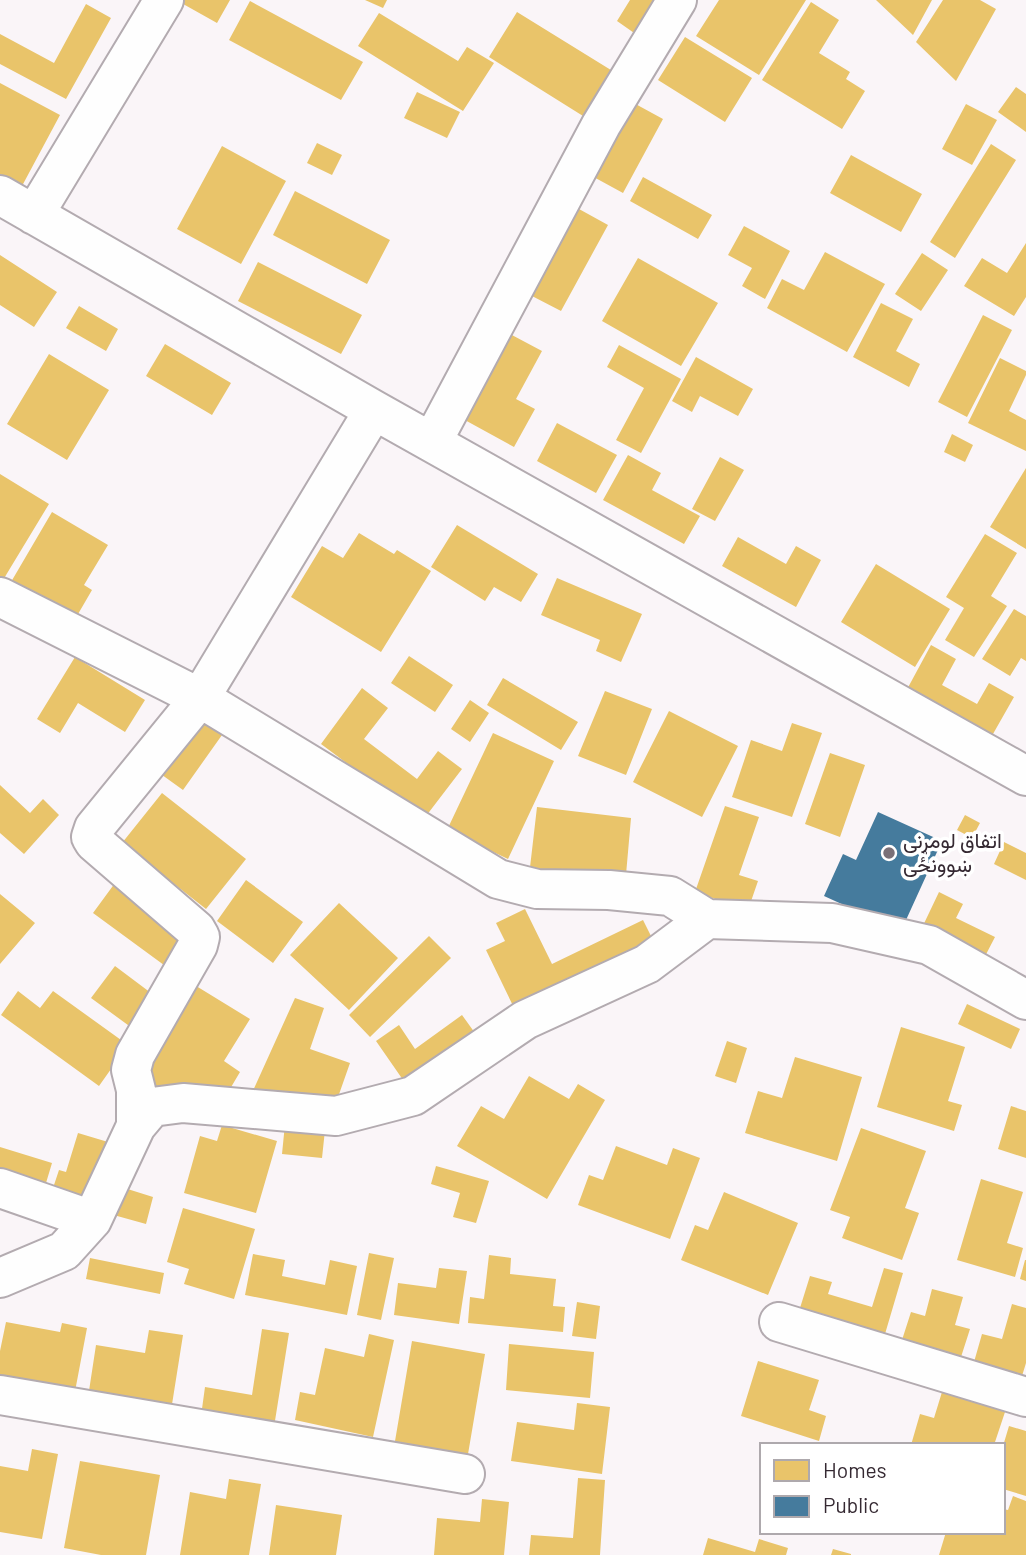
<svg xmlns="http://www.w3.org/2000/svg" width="1026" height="1555" viewBox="0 0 1026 1555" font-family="Barlow,Vazirmatn,sans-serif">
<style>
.homes{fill:#e9c46a}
.public{fill:#457b9d}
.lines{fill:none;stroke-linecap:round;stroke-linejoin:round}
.minor-casing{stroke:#b3abb0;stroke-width:42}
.minor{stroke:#fefefe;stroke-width:38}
.poi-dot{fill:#7a7077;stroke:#fff;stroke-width:2.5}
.labels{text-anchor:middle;stroke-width:7;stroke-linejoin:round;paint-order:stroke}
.poi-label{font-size:21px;fill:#352932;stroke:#fff;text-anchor:start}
</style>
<rect width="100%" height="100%" fill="#faf5f8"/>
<path class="homes" d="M176 0H230L217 23Z
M365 0H387L383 8Z
M630 0H659L637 35 617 21Z
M719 0H806L759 75 696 36Z
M876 0H932L913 35Z
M943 0H980L996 9 956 81 916 42Z
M250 1 363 62 341 100 229 40Z
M811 2 839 20 819 53 850 72 846 79 865 91 842 129 762 80Z
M86 4 111 18 66 99 0 64V34L54 63Z
M517 12 619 75 591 121 489 57Z
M379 13 458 61 467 47 494 63 463 111 358 46Z
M685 37 752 78 725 122 658 80Z
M0 83 60 115 22 186 0 174Z
M1016 87 1026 94V132L998 112Z
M417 92 460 112 447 138 404 118Z
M630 101 663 119 623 193 590 175Z
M966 104 997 120 972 165 942 149Z
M317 143 342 155 332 175 307 163Z
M991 144 1016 160 955 258 930 242Z
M222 146 286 181 241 264 177 229Z
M851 155 922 194 901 232 830 193Z
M643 177 712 215 698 239 630 201Z
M295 191 390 240 367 284 273 235Z
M579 209 608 225 561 311 532 296Z
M744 226 790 251 765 299 742 286 752 268 728 255Z
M1026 243V297L1014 316 964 286 982 258 1007 273Z
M825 252 885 284 847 352 767 308 782 279 804 290Z
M922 253 948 270 921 311 895 294Z
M0 255 57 292 34 327 0 305Z
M638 258 718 303 681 366 602 321Z
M258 262 362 315 341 354 238 301Z
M881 303 913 319 896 351 920 364 909 387 853 357Z
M79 306 118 329 106 351 66 328Z
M983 315 1012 330 967 417 938 402Z
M510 334 542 351 516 399 535 409 514 447 463 419Z
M165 344 231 383 212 415 146 376Z
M619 345 681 379 641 453 616 440 644 388 607 367Z
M49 354 109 390 67 460 7 424Z
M696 357 753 389 738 416 700 396 692 412 672 401Z
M1000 358 1026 371V375L1009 411 1026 420V451L968 423Z
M557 423 617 455 596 493 537 461Z
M952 434 973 445 965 462 944 452Z
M628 455 661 473 652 490 700 516 684 544 603 500Z
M720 457 744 470 715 521 692 509Z
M1026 468V549L990 527Z
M0 474 49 504 0 585Z
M52 512 108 545 84 585 92 590 74 621 11 582Z
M457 525 538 574 521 602 494 587 485 601 431 567Z
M359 533 394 554 397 550 431 571 381 652 291 597 322 546 343 558Z
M985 534 1017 553 991 596 1007 606 974 657 945 640 964 608 946 597Z
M738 537 786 564 796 546 821 560 796 607 722 566Z
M876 564 950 609 915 667 841 622Z
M557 578 642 614 621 662 596 651 600 640 541 615Z
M1014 609 1026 616V661L1021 658 1010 676 982 659Z
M931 645 956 659 942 685 977 704 989 683 1014 697 989 741 905 693Z
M409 656 453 685 435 712 391 683Z
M75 657 145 700 125 732 78 703 60 733 37 719Z
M503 678 578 722 561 750 487 705Z
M362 688 388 708 364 739 417 779 438 751 462 769 423 820 321 744Z
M605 691 652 709 626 775 578 756Z
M470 700 489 713 470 742 451 729Z
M669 711 738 746 702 817 633 782Z
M191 713 222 735 183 790 151 767Z
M792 723 822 733 792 817 732 797 751 740 782 751Z
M493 733 554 761 508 859 447 830Z
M830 753 865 765 840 837 805 824Z
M0 785 30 813 43 799 59 815 24 854 0 833Z
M162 793 246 859 206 909 122 843Z
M725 806 759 817 739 875 758 881 748 910 695 892Z
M537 807 631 818 625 886 529 876Z
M965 815 980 823 972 838 957 830Z
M1004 842 1026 853V880L994 864Z
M246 880 303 922 273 963 217 921Z
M115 883 190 937 168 968 93 913Z
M939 892 963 904 956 918 995 937 981 964 919 934Z
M0 894 35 923 0 964Z
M339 903 398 958 349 1010 290 955Z
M525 909 552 964 643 920 655 944 516 1012 486 950 505 941 496 923Z
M429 936 451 958 370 1037 349 1015Z
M115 966 155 996 132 1028 91 998Z
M188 981 250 1019 224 1061 240 1072 227 1094 148 1089 137 1067Z
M18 991 40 1008 53 991 128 1045 99 1086 1 1015Z
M295 998 324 1008 310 1049 350 1063 337 1100 251 1095Z
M967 1004 1020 1029 1011 1049 958 1024Z
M462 1015 480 1040 410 1090 376 1041 399 1025 415 1049Z
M901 1027 965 1047 948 1101 962 1105 954 1131 877 1107Z
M727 1041 747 1048 736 1083 715 1076Z
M795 1057 862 1077 837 1161 745 1133 758 1091 782 1098Z
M529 1076 569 1099 578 1084 605 1100 547 1199 457 1146 481 1106 504 1119Z
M1011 1106 1026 1111V1158L998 1149Z
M285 1124 325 1130 322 1158 282 1154Z
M222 1125 277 1141 256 1213 184 1193 200 1136 217 1141Z
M861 1128 926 1151 905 1208 919 1213 902 1260 842 1238 850 1217 830 1210Z
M78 1133 108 1142 87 1211 49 1200 59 1170 66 1172Z
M616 1146 667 1165 673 1148 700 1158 670 1239 578 1205 589 1175 603 1180Z
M0 1147 52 1163 43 1193 0 1180Z
M436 1166 489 1181 476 1223 453 1217 460 1193 431 1184Z
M981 1179 1023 1192 1007 1243 1023 1248 1015 1277 957 1260Z
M118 1186 153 1197 146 1224 110 1214Z
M724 1192 798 1223 768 1295 681 1260 695 1225 708 1230Z
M183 1208 255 1229 234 1299 184 1284 189 1269 167 1262Z
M369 1253 394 1258 381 1320 357 1315Z
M253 1254 285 1260 282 1276 325 1285 330 1260 357 1266 347 1315 245 1295Z
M489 1255 511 1258 510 1274 556 1279 553 1306 565 1307 563 1332 468 1323 470 1297 484 1299Z
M90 1258 164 1273 160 1294 86 1279Z
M1025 1260H1026V1281L1020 1279Z
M439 1268 467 1271 459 1324 394 1315 398 1283 436 1288Z
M884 1268 903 1273 885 1334 800 1308 810 1276 832 1282 828 1294 872 1307Z
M932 1289 963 1297 955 1325 970 1329 961 1357 902 1340 911 1312 925 1316Z
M577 1302 600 1306 596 1339 572 1336Z
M1012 1304 1026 1308V1363L1022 1376 974 1362 982 1334 1002 1339Z
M6 1322 60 1332 62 1323 87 1328 73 1402 0 1388V1351Z
M262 1329 289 1333 274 1427 201 1416 205 1387 252 1395Z
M149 1330 183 1335 170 1417 87 1404 96 1345 145 1353Z
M369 1334 394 1340 373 1437 295 1420 300 1392 315 1395 325 1348 364 1357Z
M412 1341 485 1354 467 1460 394 1447Z
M509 1344 594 1352 590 1398 506 1390Z
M758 1361 819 1380 809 1410 826 1416 819 1441 741 1416Z
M942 1392 1005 1412 994 1445H911L920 1414 934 1418Z
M577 1403 610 1407 602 1474 511 1461 517 1422 574 1430Z
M1009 1426 1026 1431V1496L1003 1489V1446Z
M32 1449 58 1454 42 1539 0 1532V1466L28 1471Z
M80 1461 160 1475 146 1555H101L64 1548Z
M578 1478 605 1480 600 1555H529L531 1535 573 1538Z
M229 1479 261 1484 249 1555H180L190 1492 226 1499Z
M1013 1496 1026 1501V1555H939L946 1532H1003V1509L1008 1510Z
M482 1499 509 1502 504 1555H434L437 1518 480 1522Z
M276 1505 342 1515 336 1555H269Z
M708 1538 755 1552 759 1539 788 1548 786 1555H703Z
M833 1549 851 1554V1555H831Z"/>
<path class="public" d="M878 812 942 841 901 931 824 896 843 854 856 860Z"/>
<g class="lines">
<g class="minor-casing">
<path id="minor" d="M0 195 374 410 1026 776
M34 215 164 0
M432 442 601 125 677 0
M0 597 200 698 498 879 537 889 609 890 670 896 707 919 832 923 929 945 1026 1000
M136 1126V1090L131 1070 135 1055 198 945 200 937 196 930 94 842 91 837 94 828 200 698 374 410
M0 1188 92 1220
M0 1278 64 1251 92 1220 136 1126 152 1107 183 1103 336 1116 413 1096 525 1020 647 964 707 919
M779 1322 1026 1397
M0 1395 465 1474"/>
</g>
<use href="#minor" class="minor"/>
</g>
<circle class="poi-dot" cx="889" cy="853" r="7"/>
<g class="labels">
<g class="poi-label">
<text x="903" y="848">اتفاق لومړنی<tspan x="903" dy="24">ښوونځی</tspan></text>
</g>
</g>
<rect x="760" y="1443" width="245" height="91" fill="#ffffff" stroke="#aea9ad" stroke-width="2"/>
<rect x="774" y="1460" width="35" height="21" fill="#e9c46a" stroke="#aea9ad" stroke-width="2"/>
<text x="823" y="1478" font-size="21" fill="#352932">Homes</text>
<rect x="774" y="1496" width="35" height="21" fill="#457b9d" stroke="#aea9ad" stroke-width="2"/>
<text x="823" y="1513" font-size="21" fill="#352932">Public</text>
</svg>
